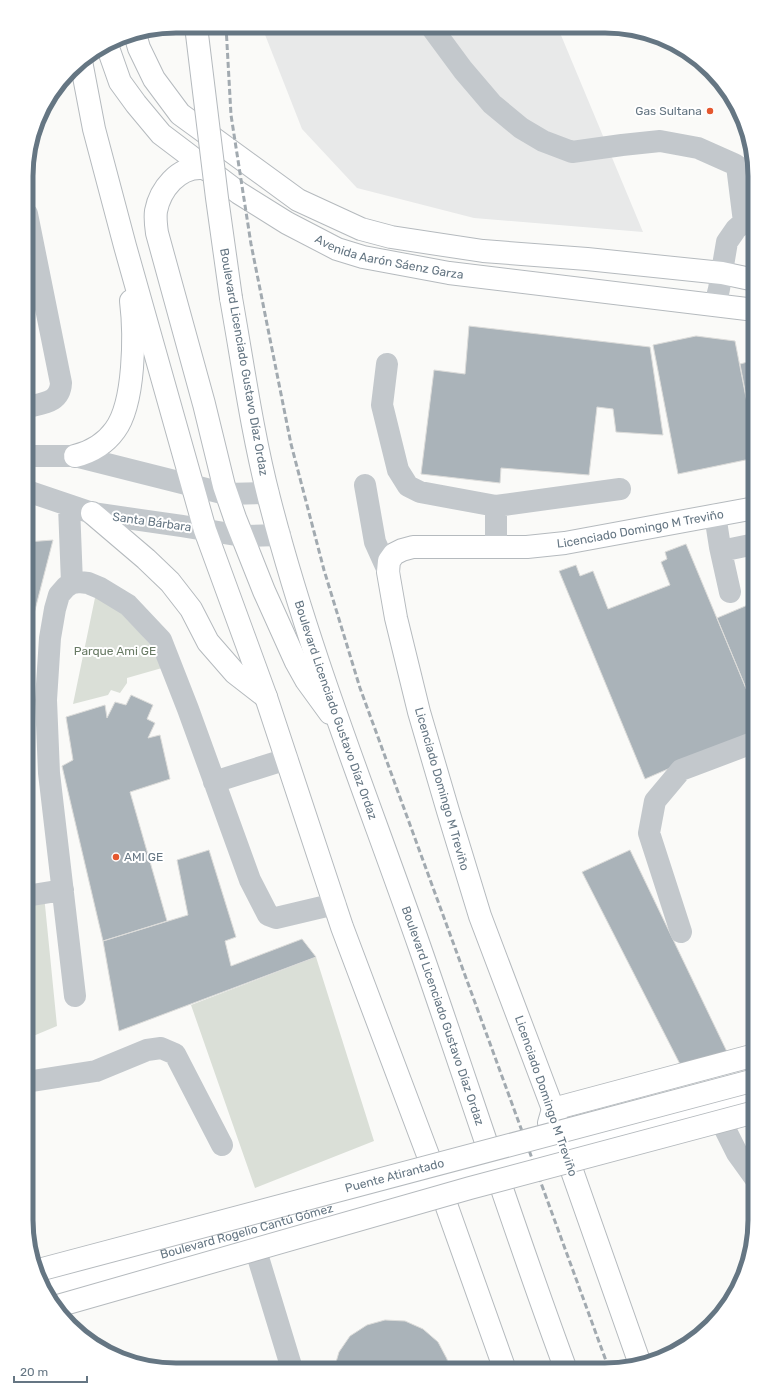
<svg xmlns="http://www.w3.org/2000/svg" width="781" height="1396" viewBox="0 0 781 1396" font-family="Rubik,sans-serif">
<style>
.built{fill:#e8e9e9}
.green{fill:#dadfd7}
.building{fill:#aab3b9;stroke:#dcdcda}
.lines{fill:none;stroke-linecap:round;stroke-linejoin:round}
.major-casing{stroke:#b5babe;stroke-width:24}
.minor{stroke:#c3c8cc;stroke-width:22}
.major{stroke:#fff;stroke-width:22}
.rail{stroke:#a2aab0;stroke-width:3;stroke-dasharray:6 3;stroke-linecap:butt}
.major-bridge-casing{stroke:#b5babe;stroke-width:24;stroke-linecap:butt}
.major-bridge{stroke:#fff;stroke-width:22}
.poi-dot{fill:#e4572e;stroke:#fff;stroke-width:1.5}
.labels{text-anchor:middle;stroke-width:4;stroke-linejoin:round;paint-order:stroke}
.poi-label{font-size:12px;fill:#657683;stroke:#fff;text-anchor:end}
.street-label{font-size:12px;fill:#657683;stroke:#fff}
.park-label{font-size:12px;fill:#687a64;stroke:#fff}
.rim{fill:none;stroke:#657683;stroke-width:5}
</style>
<rect width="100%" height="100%" fill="#fafaf8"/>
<path class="built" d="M262 27 558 28 643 232 474 218 357 188 302 129Z"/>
<path class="green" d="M96 593 118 610 140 633 153 648 162 668 127 678V683L120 693 111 690 108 695 73 704Z
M44 895 57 1026 26 1039V897Z
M316 957 374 1141 255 1188 191 1005Z"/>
<path class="building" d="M469 326 650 347 663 435 616 432 613 409 597 407 589 475 501 468 500 483 421 474 434 370 465 374Z
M696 336 735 341 755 444V458L678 474 653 345Z
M755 360V444L740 364Z
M53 540 27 641V542Z
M686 544 755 710V731L645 779 559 571 576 565 580 576 593 571 608 609 670 585 661 562 667 559 665 552Z
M755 561V575L750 563Z
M755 602V710L717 618Z
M27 681 29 736H27Z
M131 695 153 705 147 719 155 723 148 738 160 735 170 779 130 792 167 921 103 941 62 766 73 760 66 717 105 705 107 718 115 702 126 705Z
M209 850 236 937 225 941 231 966 302 939 316 957 119 1031 103 941 188 915 177 860Z
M630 850 730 1058 684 1072 582 872Z
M385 1320 405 1321 423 1329 438 1342 447 1359 449 1370 334 1369 339 1352 350 1336 367 1325Z"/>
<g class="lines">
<g class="major-casing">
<g id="major">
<path d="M135 34 139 48 154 79 180 114 298 200 361 229 391 237 483 251 587 259 722 273 755 280"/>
<path id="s1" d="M107 45 120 82 136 104 161 134 239 193 287 223 337 249 363 257 449 273 755 310"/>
<path d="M81 61 94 129 125 246 205 530 266 697 342 927 437 1179 505 1370"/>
<path d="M214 173C211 172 206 169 203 168 178 166 160 190 156 211 155 218 156 226 157 233L204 404 224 486 235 518 264 591 296 662 306 680 330 713"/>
<path id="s2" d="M231 298C243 365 252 432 269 498 308 651 368 799 420 948 469 1089 514 1230 566 1370"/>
<path d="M75 456C91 452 105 444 115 430 135 403 135 334 131 301"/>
<path d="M92 513 146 559 170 582 191 609 208 642 235 673 266 697"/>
<path d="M549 1123 553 1109 755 1055"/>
<path id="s3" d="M43 1287 493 1164 542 1149 565 1151 755 1096"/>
<path id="s4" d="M640 1364 565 1151 553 1109 480 916 448 811 419 712 396 618 388 572 389 561 394 554 402 550 413 547H527L565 543 755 508"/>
</g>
</g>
<path class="minor" d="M432 28 463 70 492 104 521 128 543 141 572 152 622 145 660 141 698 148 734 164 755 178
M737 166 744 222
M715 305 719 289 727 242 736 229 744 222H755
M387 364 382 405 398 470 408 486 420 492 496 506
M27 407C43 403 60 403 61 383L27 214
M27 456H75L226 494 268 493
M365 485 375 542 389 573
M27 491 92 513 182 526 242 536 280 535
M69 506 72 583
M715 515 720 547 730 592
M496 547V506L620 489
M721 551 755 544
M214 782 287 759
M26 896 63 890
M681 932 649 833 655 801 681 770 755 742
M75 996 49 773 46 700 50 638 55 609 59 595 66 587 72 583 79 582 88 583 100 588 128 605 161 640 188 709 250 880 268 915 276 918 335 904
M26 1082 96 1071 147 1050 161 1048 175 1054 222 1145
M714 1107 737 1153 755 1178
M250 1231 292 1369"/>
<use href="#major" class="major"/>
<path class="rail" d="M226 26 231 115 251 244 291 444 324 570 360 688 609 1369"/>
<g class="major-bridge-casing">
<g id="major-bridge">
<path d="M196 26 217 198 231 298"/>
<path id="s5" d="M35 1271 755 1080"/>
<path d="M54 1307 470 1188 755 1112"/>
</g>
</g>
<use href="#major-bridge" class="major-bridge"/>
</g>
<g class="poi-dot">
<circle cx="710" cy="111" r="4"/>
<circle cx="116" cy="857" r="4"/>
</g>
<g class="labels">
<g class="poi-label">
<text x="702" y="115">Gas Sultana</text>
<text x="124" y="861" text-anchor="start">AMI GE</text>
</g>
<g class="street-label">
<text dy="4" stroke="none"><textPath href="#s1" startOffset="369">Avenida Aarón Sáenz Garza</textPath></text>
<text transform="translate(244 362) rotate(80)" y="4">Boulevard Licenciado Gustavo Díaz Ordaz</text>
<text transform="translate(152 522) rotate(8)" y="4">Santa Bárbara</text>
<text dy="4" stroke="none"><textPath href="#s4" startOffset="1101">Licenciado Domingo M Treviño</textPath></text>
<text dy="4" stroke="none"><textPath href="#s2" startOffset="426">Boulevard Licenciado Gustavo Díaz Ordaz</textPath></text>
<text transform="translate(442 789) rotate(74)" y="4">Licenciado Domingo M Treviño</text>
<text dy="4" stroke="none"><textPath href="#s2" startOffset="750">Boulevard Licenciado Gustavo Díaz Ordaz</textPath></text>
<text transform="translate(546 1096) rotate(71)" y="4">Licenciado Domingo M Treviño</text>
<text dy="4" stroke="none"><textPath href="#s5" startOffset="372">Puente Atirantado</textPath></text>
<text dy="4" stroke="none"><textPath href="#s3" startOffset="211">Boulevard Rogelio Cantú Gómez</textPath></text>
</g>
<g class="park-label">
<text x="115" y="655">Parque Ami GE</text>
</g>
</g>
<path d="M0 0H781V1396H0ZM176 33H605A143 143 0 0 1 748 176V1220A143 143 0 0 1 605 1363H176A143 143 0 0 1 33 1220V176A143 143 0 0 1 176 33Z" fill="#fff" fill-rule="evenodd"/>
<path class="rim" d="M176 33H605A143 143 0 0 1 748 176V1220A143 143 0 0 1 605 1363H176A143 143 0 0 1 33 1220V176A143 143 0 0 1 176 33Z"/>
<path d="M14 1376v6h73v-6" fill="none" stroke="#657683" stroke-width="2"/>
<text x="20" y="1376" font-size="12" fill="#657683" stroke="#ffffff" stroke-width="3" paint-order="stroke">20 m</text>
</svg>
